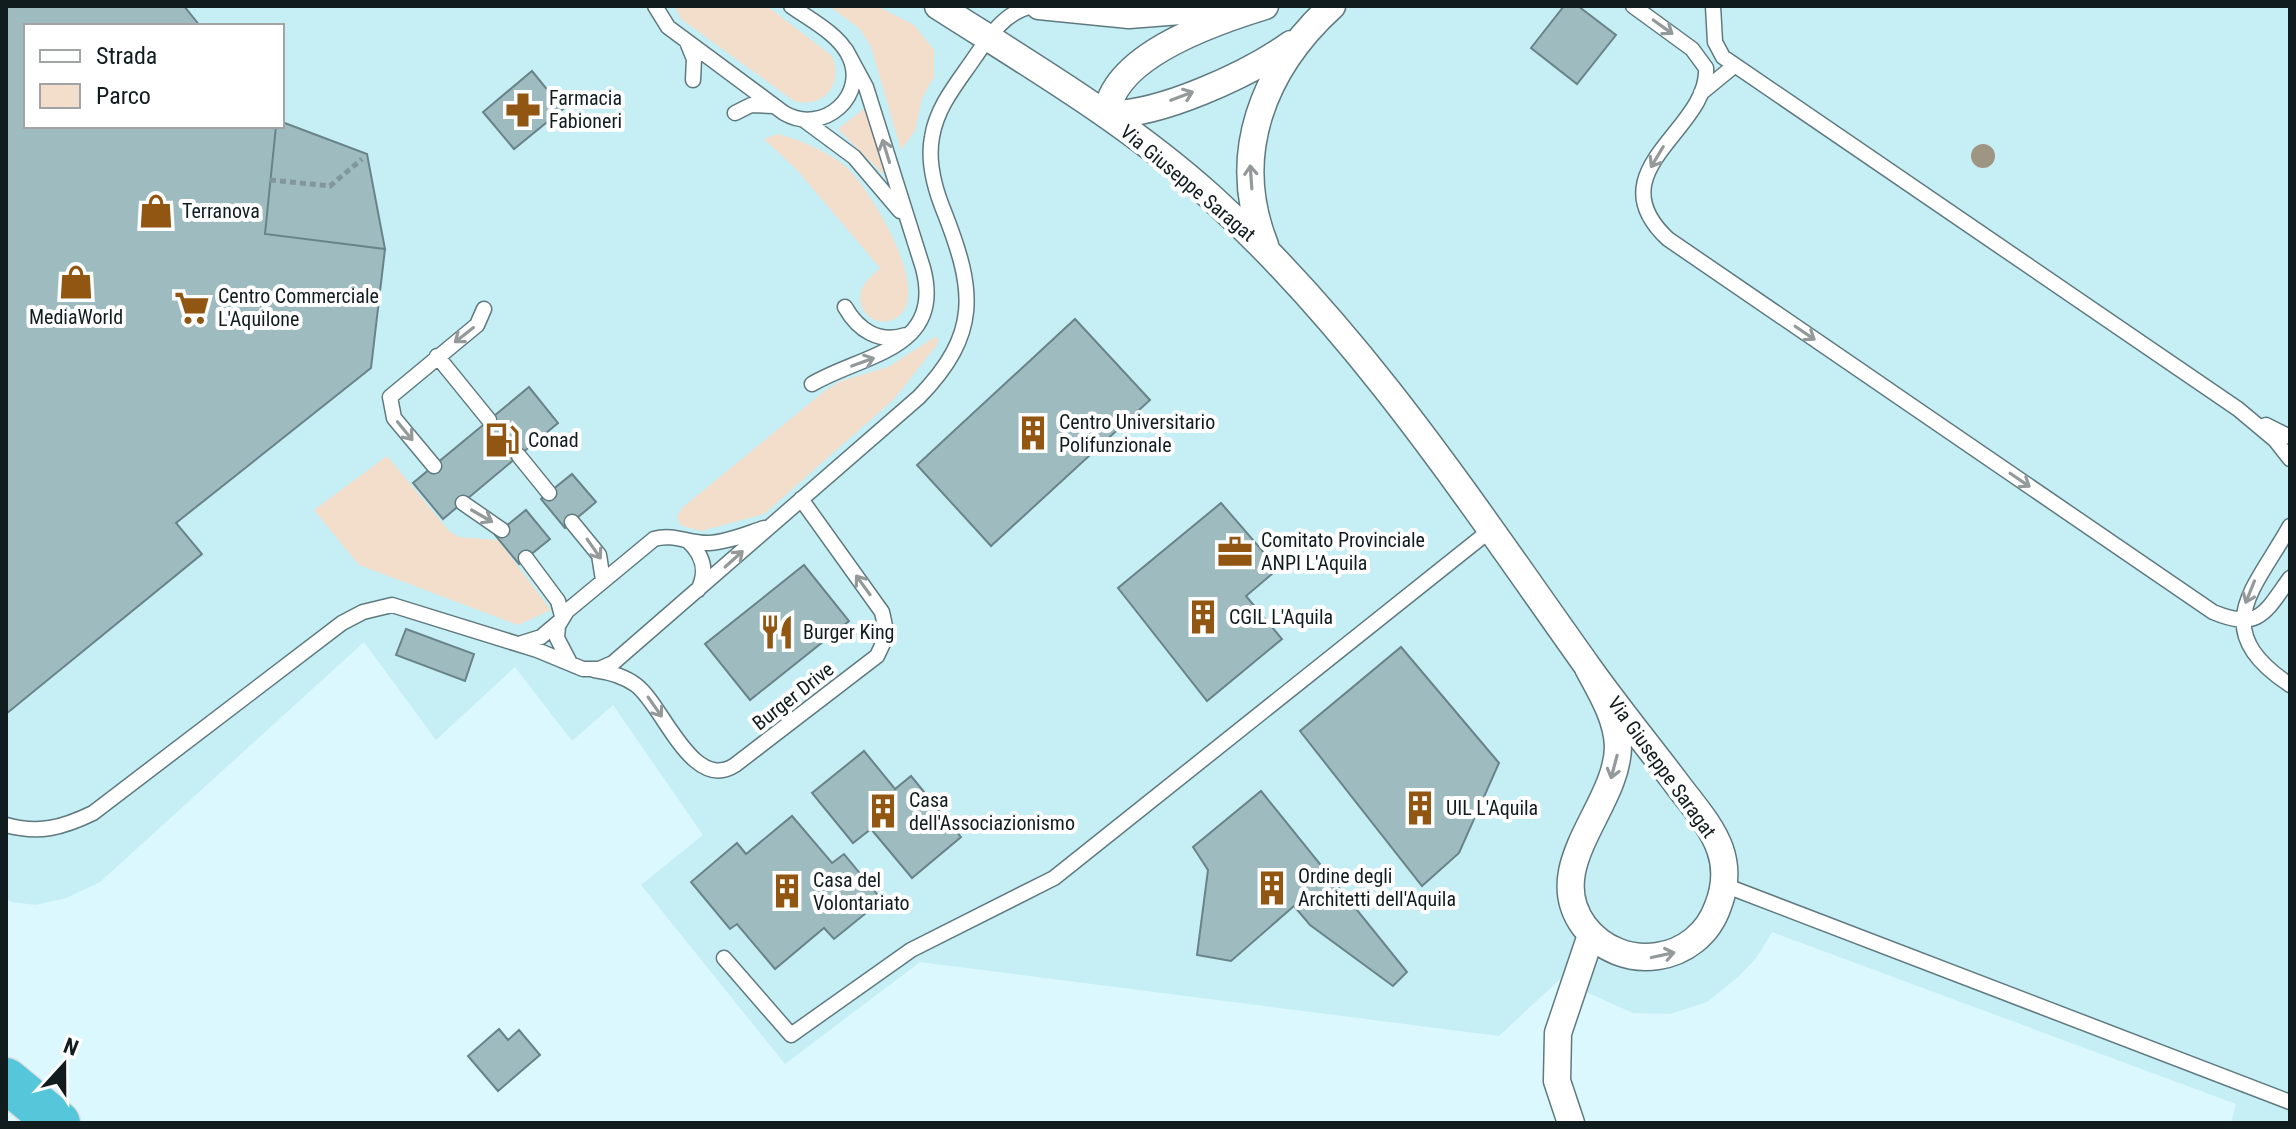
<svg xmlns="http://www.w3.org/2000/svg" width="2296" height="1129" viewBox="0 0 2296 1129" font-family="'Roboto Condensed',sans-serif">
<style>
.built{fill:#c6eef5;fill-rule:evenodd}
.green{fill:#f3decc}
.building{fill:#9ebbc0;stroke:#698489;stroke-width:2}
.lines{fill:none;stroke-linecap:round;stroke-linejoin:round}
.service-casing{stroke:#5f7a7f;stroke-width:17}
.minor-casing{stroke:#5f7a7f;stroke-width:29}
.motorway-casing{stroke:#dedfe0;stroke-width:47}
.path{stroke:#81979b;stroke-width:5;stroke-dasharray:6 4;stroke-linecap:butt}
.service{stroke:#fff;stroke-width:14}
.minor{stroke:#fff;stroke-width:26}
.motorway{stroke:#56c7da;stroke-width:44}
.tree{fill:#9e9682}
.oneway{stroke:#94999a}
.labels{text-anchor:middle;stroke-width:8;stroke-linejoin:round;paint-order:stroke}
.poi-label{font-size:20px;fill:#111c1e;stroke:#fff;text-anchor:start}
.street-label{font-size:20px;fill:#111c1e;stroke:#fff}
</style>
<rect width="100%" height="100%" fill="#daf8fd"/>
<path class="built" d="M6 6H2290V1123H2231L2236 1104 1772 932 1757 957 1738 977 1707 1002 1670 1014 1633 1013 1559 980 1499 1036 920 962 785 1064 641 885 703 835 613 705 572 741 515 667 436 740 364 642 100 882 66 898 36 905 12 902 6 899ZM26 26H282V126H26Z"/>
<path class="green" d="M675 6H767L832 56C844 84 824 109 794 101L681 19Z
M829 6H877L914 25 934 50V77L922 98 915 131 901 150 871 47 860 29Z
M865 108 886 171 883 174 838 129Z
M778 134C801 140 824 150 844 165 868 185 932 289 899 316 881 331 855 314 861 291 864 281 873 275 880 268L797 170 764 139Z
M935 337 939 338 936 346 894 399 764 514 701 531 680 525 677 516 683 507 826 390 841 381 888 367Z
M387 456 449 531 459 537 498 540 551 610 518 625 359 565 314 510Z"/>
<path class="building" d="M6 6H184L200 26H26V126H276L265 234 385 249 371 368 176 523 202 554 6 714Z
M1564 6H1578L1616 35 1577 84 1531 48Z
M532 71 563 109 514 149 483 112Z
M282 122 367 154 385 249 265 234 276 126H282Z
M1075 319 1150 400 991 546 917 465Z
M529 387 558 423 443 519 413 483Z
M572 474 596 502 565 528 541 499Z
M1221 503 1278 569 1246 596 1282 639 1207 701 1118 588Z
M526 510 550 539 519 564 495 535Z
M804 565 849 621 750 700 705 644Z
M406 629 474 654 465 681 396 655Z
M1401 647 1499 763 1459 853 1422 886 1300 731Z
M864 751 895 789 911 776 961 837 912 878 871 829 853 843 812 793Z
M1261 791 1407 972 1393 986 1310 925 1294 906 1231 961 1197 955 1208 870 1193 847Z
M792 816 832 863 844 854 882 900 834 939 824 928 775 969 737 924 730 929 691 882 737 843 746 854Z
M499 1029 508 1040 519 1030 540 1055 498 1091 468 1056Z"/>
<g class="lines">
<g class="service-casing">
<path id="service" d="M655 6 668 27 784 113C823 136 870 95 848 54 837 33 809 19 791 6
M1633 6 1692 49 1706 68C1710 130 1594 170 1668 239L2213 612C2259 631 2265 613 2290 578
M1713 6 1715 42 1723 57 2238 409 2275 440 2290 459
M687 42 694 59 693 80
M1701 93 1734 66
M735 113 751 105 773 106
M804 120 854 157 900 211
M845 307C858 330 879 344 906 335
M437 356 489 420
M812 384C863 354 945 350 923 268L866 87 846 50
M2266 425 2290 437
M519 456 549 493
M434 466 394 418 390 397 477 325 484 309
M463 503 502 530
M572 522 599 555 603 580
M2290 526C2255 589 2206 629 2290 685
M688 541C703 555 708 571 698 590
M526 558 558 601 562 616
M522 643 541 637 560 621
M569 661 557 638 558 626 567 611 654 539C674 533 689 544 709 543 728 542 746 534 764 528
M594 670C609 672 624 676 636 685 663 705 692 793 735 765L877 656 887 635 882 612 801 499
M6 825C39 834 62 828 93 813L342 623 363 612 392 605 537 650 583 669H599L613 663 919 397C980 334 975 291 945 214 935 190 927 163 932 137 937 106 958 82 975 57 991 34 1005 12 1033 6
M1724 885 2290 1102
M724 958 791 1035 911 950 1054 878 1493 528"/>
</g>
<g class="minor-casing">
<path id="minor" d="M938 6C1032 66 1129 123 1212 198 1362 335 1471 503 1588 667 1615 705 1645 742 1674 780 1690 802 1711 824 1720 849 1727 869 1725 888 1718 906 1698 964 1621 975 1584 926 1540 866 1618 807 1618 746 1617 718 1601 692 1588 668
M1039 6 1129 15 1232 7
M1107 114C1159 116 1249 74 1291 44
M1107 114C1113 55 1216 21 1265 6
M1265 245C1229 155 1263 69 1332 6
M1571 1123 1557 1081 1558 1033 1591 935"/>
</g>
<g class="motorway-casing">
<path id="motorway" d="M6 1080 58 1123"/>
</g>
<path class="path" d="M270 180 330 186 362 159"/>
<use href="#service" class="service"/>
<use href="#minor" class="minor"/>
<use href="#motorway" class="motorway"/>
</g>
<circle class="tree" cx="1983" cy="156" r="12"/>
<defs><path id="oneway-shaft" d="M-6 0H5M1.5-3L5.5 0L1.5 3" fill="none" stroke-width="1.6" stroke-linecap="round" stroke-linejoin="round" transform="scale(2)"/></defs>
<g class="oneway">
<use href="#oneway-shaft" transform="translate(1663 27) rotate(36)"/>
<use href="#oneway-shaft" transform="translate(1182 96) rotate(-21)"/>
<use href="#oneway-shaft" transform="translate(886 151) rotate(-107)"/>
<use href="#oneway-shaft" transform="translate(1657 157) rotate(121)"/>
<use href="#oneway-shaft" transform="translate(1251 177) rotate(-94)"/>
<use href="#oneway-shaft" transform="translate(1805 333) rotate(34)"/>
<use href="#oneway-shaft" transform="translate(464 335) rotate(142)"/>
<use href="#oneway-shaft" transform="translate(863 362) rotate(-20)"/>
<use href="#oneway-shaft" transform="translate(405 431) rotate(51)"/>
<use href="#oneway-shaft" transform="translate(2020 480) rotate(34)"/>
<use href="#oneway-shaft" transform="translate(482 516) rotate(30)"/>
<use href="#oneway-shaft" transform="translate(594 549) rotate(55)"/>
<use href="#oneway-shaft" transform="translate(734 559) rotate(-42)"/>
<use href="#oneway-shaft" transform="translate(863 585) rotate(-126)"/>
<use href="#oneway-shaft" transform="translate(2250 592) rotate(112)"/>
<use href="#oneway-shaft" transform="translate(655 707) rotate(55)"/>
<use href="#oneway-shaft" transform="translate(1614 767) rotate(105)"/>
<use href="#oneway-shaft" transform="translate(1663 955) rotate(-12)"/>
</g>
<defs>
<g id="pharmacy-bare" transform="scale(2.76)"><path d="M-2-6h4v4h4v4h-4v4h-4v-4h-4v-4h4Z" fill="#905612" stroke="#fff" stroke-width="2.5" paint-order="stroke"/></g>
<g id="shop-bare" transform="scale(2.76)"><path d="M-5-2.5h2.3a2.7 3.5 0 0 1 5.4 0H5L5.5 6h-11ZM-1.5-2.5h3a1.5 2.3 0 0 0-3 0Z" fill="#905612" stroke="#fff" stroke-width="2.5" paint-order="stroke"/></g>
<g id="supermarket-bare" transform="scale(2.76)"><path d="M-6-5.5h2.5l.6 2H6L4.5 2H-2.5L-4.4-4H-6ZM-1.5 3.2a1.3 1.3 0 1 0 .1 0ZM3 3.2a1.3 1.3 0 1 0 .1 0Z" fill="#905612" stroke="#fff" stroke-width="2.5" paint-order="stroke"/></g>
<g id="building-bare" transform="scale(2.76)"><path d="M-4-6H4V6H1V3H-1V6H-4ZM-2.5-4.3h1.7v1.8h-1.7ZM.8-4.3h1.7v1.8H.8ZM-2.5-1h1.7V.8h-1.7ZM.8-1h1.7V.8H.8Z" fill="#905612" stroke="#fff" stroke-width="2.5" paint-order="stroke"/></g>
<g id="fuel-bare" transform="scale(2.76)"><path d="M-5.5-6h7V0h2V4h1.3V-2.5L3-4.5l.8-.8L6-3V5H2.5V1h-1V6h-7ZM-4.2-4.7v3.2H.2V-4.7Z" fill="#905612" stroke="#fff" stroke-width="2.5" paint-order="stroke"/></g>
<g id="office-bare" transform="scale(2.76)"><path d="M-6-3h4V-5.5h4V-3h4V5H-6ZM-1-4.5V-3h2v-1.5ZM-6 0V1H6V0Z" fill="#905612" stroke="#fff" stroke-width="2.5" paint-order="stroke"/></g>
<g id="restaurant-bare" transform="scale(2.76)"><path d="M-5-6h1v4h1v-4h1v4h1v-4h1v5L-1.5 .5V6h-2V.5L-5-1ZM5-6V6H3V1.5H1.5Q1.5-4 5-6Z" fill="#905612" stroke="#fff" stroke-width="2.5" paint-order="stroke"/></g>
</defs>
<g fill-rule="evenodd">
<use href="#pharmacy-bare" x="523" y="110"/>
<use href="#shop-bare" x="156" y="211"/>
<use href="#shop-bare" x="76" y="282"/>
<use href="#supermarket-bare" x="192" y="308"/>
<use href="#building-bare" x="1033" y="433"/>
<use href="#fuel-bare" x="502" y="440"/>
<use href="#office-bare" x="1235" y="552"/>
<use href="#building-bare" x="1203" y="617"/>
<use href="#restaurant-bare" x="777" y="632"/>
<use href="#building-bare" x="1420" y="808"/>
<use href="#building-bare" x="883" y="811"/>
<use href="#building-bare" x="1272" y="888"/>
<use href="#building-bare" x="787" y="891"/>
</g>
<g class="labels">
<g class="poi-label">
<text x="549" y="105">Farmacia<tspan x="549" dy="23">Fabioneri</tspan></text>
<text x="182" y="218">Terranova</text>
<text x="218" y="303">Centro Commerciale<tspan x="218" dy="23">L'Aquilone</tspan></text>
<text x="76" y="324" text-anchor="middle">MediaWorld</text>
<text x="1059" y="429">Centro Universitario<tspan x="1059" dy="23">Polifunzionale</tspan></text>
<text x="528" y="447">Conad</text>
<text x="1261" y="547">Comitato Provinciale<tspan x="1261" dy="23">ANPI L'Aquila</tspan></text>
<text x="1229" y="624">CGIL L'Aquila</text>
<text x="803" y="639">Burger King</text>
<text x="909" y="807">Casa<tspan x="909" dy="23">dell'Associazionismo</tspan></text>
<text x="1446" y="815">UIL L'Aquila</text>
<text x="1298" y="883">Ordine degli<tspan x="1298" dy="23">Architetti dell'Aquila</tspan></text>
<text x="813" y="887">Casa del<tspan x="813" dy="23">Volontariato</tspan></text>
</g>
<g class="street-label">
<text transform="translate(1188 183) rotate(40)" y="7">Via Giuseppe Saragat</text>
<text transform="translate(793 696) rotate(-38)" y="7">Burger Drive</text>
<text transform="translate(1662 767) rotate(54)" y="7">Via Giuseppe Saragat</text>
</g>
</g>
<rect width="2296" height="1129" fill="none" stroke="#111c1e" stroke-width="16"/>
<rect x="24" y="24" width="260" height="104" fill="#ffffff" stroke="#a0a4a5" stroke-width="2"/>
<rect x="40" y="50" width="40" height="12" fill="#ffffff" stroke="#a0a4a5" stroke-width="2"/>
<text x="96" y="64" font-size="24" fill="#111c1e">Strada</text>
<rect x="40" y="84" width="40" height="24" fill="#f3decc" stroke="#a0a4a5" stroke-width="2"/>
<text x="96" y="104" font-size="24" fill="#111c1e">Parco</text>
<g transform="translate(64 1065) rotate(21)" stroke="#ffffff" stroke-width="6" paint-order="stroke">
<path d="M0-6L14 30L0 20L-14 30Z" fill="#111c1e"/>
<text y="-12" font-size="22" font-weight="bold" text-anchor="middle" fill="#111c1e">N</text>
</g>
</svg>
